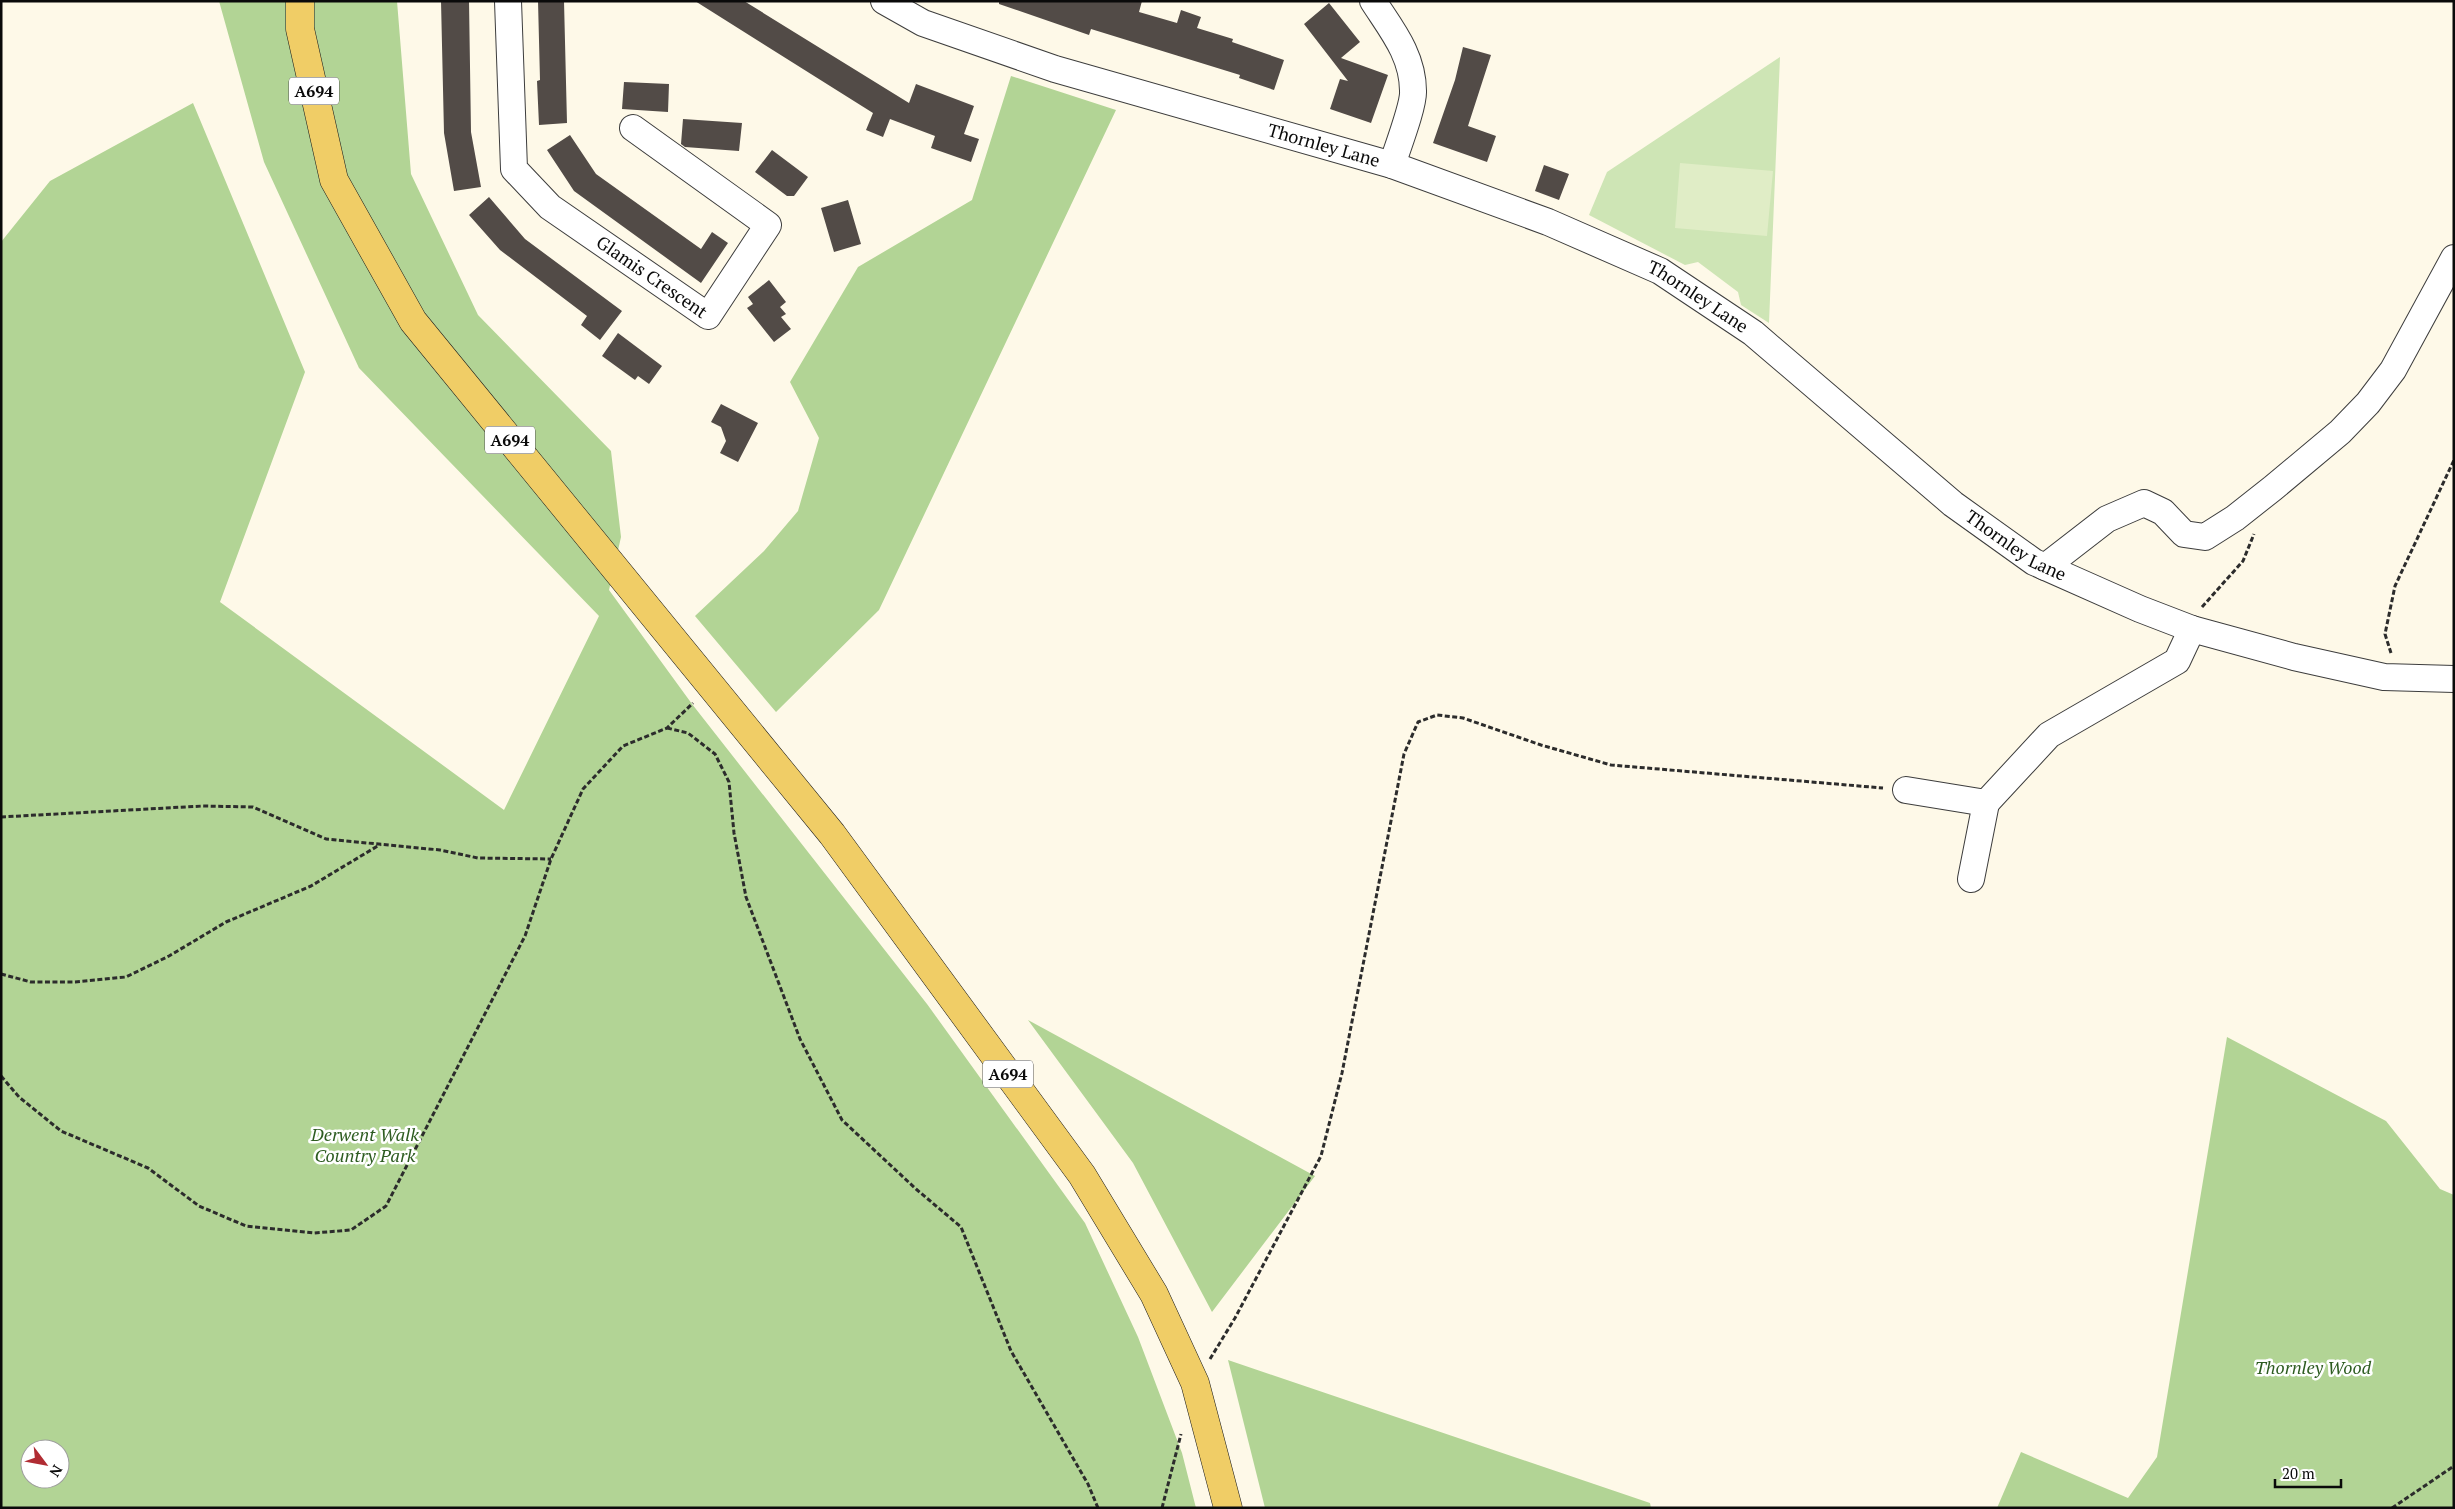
<svg xmlns="http://www.w3.org/2000/svg" width="2455" height="1509" viewBox="0 0 2455 1509" font-family="'PT Serif',serif">
<style>
.green{fill:#cee5b5}
.forest{fill:#b2d495;fill-rule:evenodd}
.pitch{fill:#e0edc6}
.building{fill:#524b47}
.lines{fill:none;stroke-linecap:round;stroke-linejoin:round}
.minor-casing{stroke:#3d3d3d;stroke-width:28}
.major-casing{stroke:#1b1b1b;stroke-width:29}
.path{stroke:#2c2c2c;stroke-width:3;stroke-dasharray:5 2.5;stroke-linecap:butt}
.minor{stroke:#fff;stroke-width:26}
.major{stroke:#f0cd66;stroke-width:28}
.labels{text-anchor:middle;stroke-width:5;stroke-linejoin:round;paint-order:stroke}
.shield{fill:#fff;stroke:#545454;stroke-width:1}
.shield-label{font-size:16px;font-weight:bold;fill:#0a0a0a}
.street-label{font-size:18px;fill:#0a0a0a;stroke:#fff}
.park-label{font-size:18px;font-style:italic;fill:#2d5c20;stroke:#fff}
</style>
<rect width="100%" height="100%" fill="#fef9e8"/>
<path class="green" d="M1780 57 1769 323 1741 305 1738 292 1698 262 1685 265 1589 215 1607 172Z"/>
<path class="forest" d="M219 1H397L411 174 478 315 611 451 621 537 609 590 692 704 927 1004 1085 1223 1138 1337 1182 1453 1196 1508H1V242L50 181 193 103 305 372 220 602 504 810 599 616 359 368 264 162ZM30 1449H60V1479H30Z
M1011 76 1116 110 879 610 776 712 695 616 764 551 798 511 819 438 790 382 858 267 972 200Z
M1028 1020 1315 1176 1212 1312 1133 1163Z
M2227 1037 2386 1121 2440 1189 2454 1195V1508H1997L2021 1452 2128 1498 2157 1457Z
M1228 1360 1650 1503 1651 1508H1265Z"/>
<path class="pitch" d="M1680 163 1773 171 1767 236 1675 228Z"/>
<path class="building" d="M441 1H469L471 132 481 187 454 191 444 133Z
M538 1H564L567 123 539 125 537 81 540 80Z
M695 1H744L909 103 916 84 974 106 964 134 979 139 971 162 931 148 935 136 890 119 883 137 866 130 873 113Z
M999 1H1142L1139 12 1177 23 1181 10 1201 17 1197 28 1233 39 1232 42 1284 60 1274 90 1239 78 1240 75 1091 29 1089 35 999 4Z
M1329 3 1360 42 1341 58 1388 75 1371 123 1330 109 1340 79 1348 81 1304 24Z
M1463 47 1491 55 1468 126 1496 136 1487 162 1433 143 1455 80Z
M624 82 669 84 668 112 622 109Z
M683 119 742 123 739 151 685 147 681 144Z
M570 135 596 174 701 249 712 232 728 243 701 283 574 191 547 150Z
M772 150 808 177 794 196H787L755 172Z
M1544 165 1569 174 1559 200 1535 191Z
M489 197 525 239 622 311 600 340 581 325 587 316 500 250 469 215Z
M848 200 861 244 834 252 821 208Z
M769 280 786 302 780 307 786 314 781 317 791 329 774 342 747 308 753 304 748 297Z
M618 333 662 366 649 384 638 376 635 380 602 356Z
M721 404 758 423 738 462 720 453 726 441 721 427 711 422Z"/>
<g class="lines">
<g class="minor-casing">
<g id="minor">
<path id="s1" d="M508 1 514 169 550 207 708 316 768 225 633 128"/>
<path id="s2" d="M884 1 923 23 1055 69 1392 165 1548 222 1660 271 1753 333 1953 504 2034 562 2140 609 2192 629 2294 657 2384 677 2454 679"/>
<path d="M1373 1C1391 29 1413 55 1413 91 1414 105 1397 149 1392 165"/>
<path d="M2045 567 2107 519 2144 503 2163 512 2184 534 2205 537 2235 518 2273 488 2340 432 2368 403 2393 370 2454 258"/>
<path d="M1906 790 1986 803 2049 735 2177 661 2192 629"/>
<path d="M1971 879 1986 803"/>
</g>
</g>
<g class="major-casing">
<path id="major" d="M300 1V29L334 180 413 321 832 834 1082 1175 1154 1294 1195 1383 1228 1508"/>
</g>
<path class="path" d="M2202 607 2243 561 2254 534
M2391 653 2385 634 2395 586 2454 460
M667 728 688 733 715 754 729 782 734 833 746 897 800 1039 842 1120 916 1189 961 1227 1011 1351 1088 1484 1098 1508
M1 817 203 806 253 807 326 839 440 850 478 858 551 859
M1 974 31 982H75L126 977 169 956 226 922 311 886 381 844
M1 1076 19 1097 61 1131 148 1168 199 1206 246 1226 314 1233 351 1230 386 1206 525 936 551 859 583 789 623 746 667 728 693 703
M1210 1359 1235 1318 1321 1156 1342 1073 1404 754 1418 722 1437 715 1463 718 1541 745 1611 765 1883 788
M1162 1508 1181 1434
M2392 1508 2454 1466"/>
<use href="#minor" class="minor"/>
<use href="#major" class="major"/>
</g>
<g class="labels">
<g class="shield">
<rect x="289" y="77.5" width="50" height="27" rx="4"/>
<rect x="485" y="426.5" width="50" height="27" rx="4"/>
<rect x="983" y="1060.5" width="50" height="27" rx="4"/>
</g>
<g class="shield-label">
<text x="314" y="97">A694</text>
<text x="510" y="446">A694</text>
<text x="1008" y="1080">A694</text>
</g>
<g class="street-label">
<text dy="6" stroke="none"><textPath href="#s2" startOffset="464">Thornley Lane</textPath></text>
<text dy="6" stroke="none"><textPath href="#s1" startOffset="344">Glamis Crescent</textPath></text>
<text dy="6" stroke="none"><textPath href="#s2" startOffset="869">Thornley Lane</textPath></text>
<text dy="6" stroke="none"><textPath href="#s2" startOffset="1274">Thornley Lane</textPath></text>
</g>
<g class="park-label">
<text x="365" y="1141">Derwent Walk<tspan x="365" dy="21">Country Park</tspan></text>
<text x="2313" y="1374">Thornley Wood</text>
</g>
</g>
<rect width="2455" height="1509" fill="none" stroke="#0a0a0a" stroke-width="5"/>
<g transform="translate(45 1464) rotate(122)"><circle r="24" fill="#ffffff" stroke="#9d9d9d"/>
<path d="M0-4L9 19L0 12L-9 19Z" fill="#b02c33"/>
<text y="-8" font-size="14" font-weight="bold" text-anchor="middle" fill="#0a0a0a">N</text>
</g>
<path d="M2275 1479v8h66v-8" fill="none" stroke="#0a0a0a" stroke-width="2.5"/>
<text x="2282" y="1479" font-size="15" fill="#0a0a0a" stroke="#ffffff" stroke-width="4" paint-order="stroke">20 m</text>
</svg>
